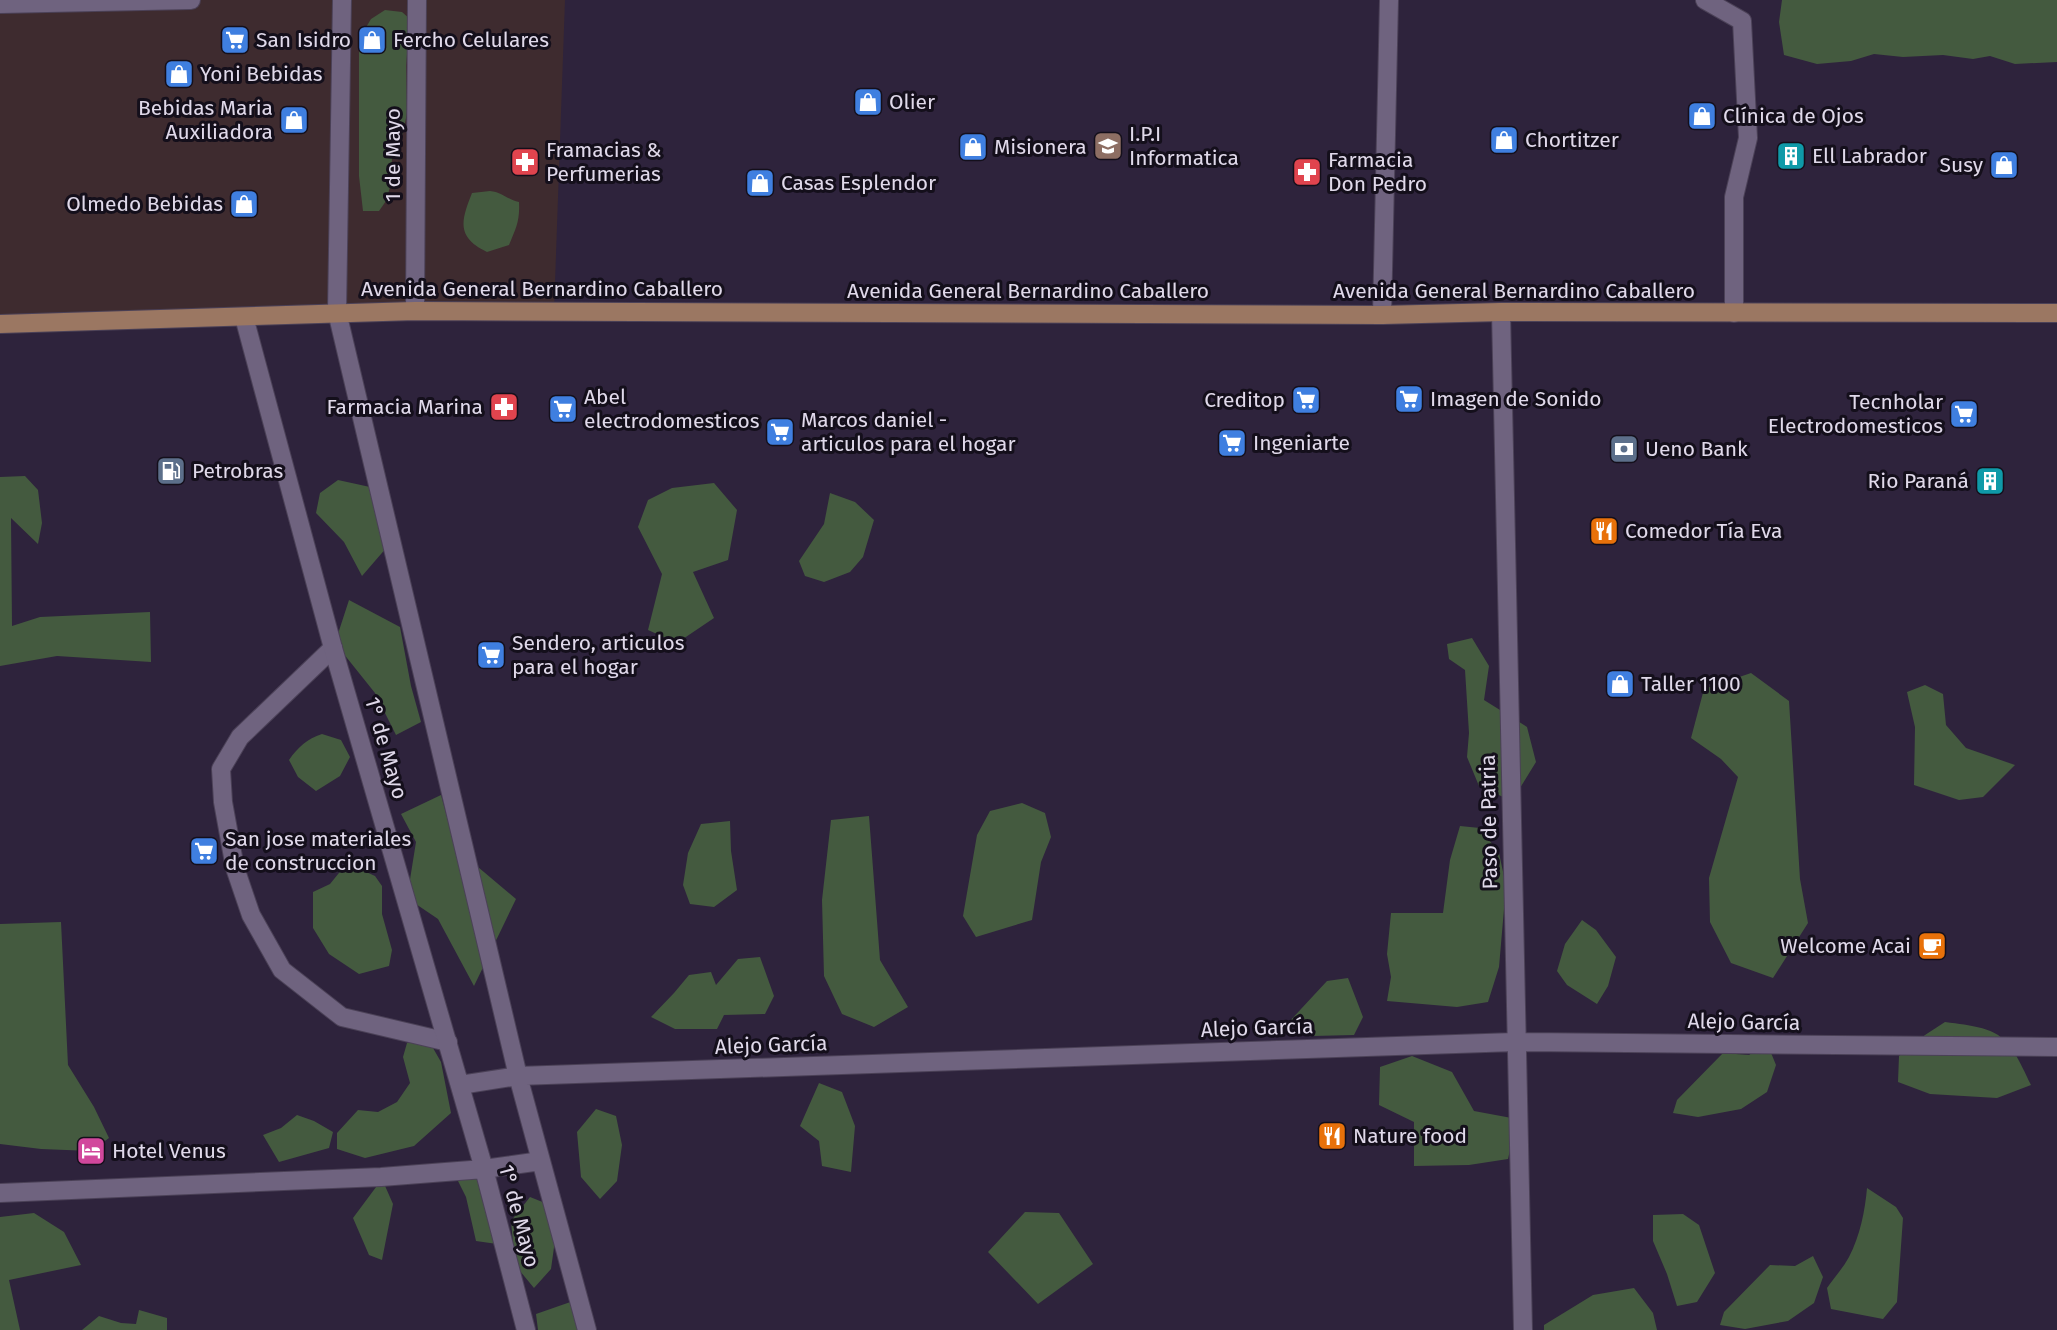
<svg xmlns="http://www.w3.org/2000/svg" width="2057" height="1330" viewBox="0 0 2057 1330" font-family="'Fira Sans',sans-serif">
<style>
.commercial{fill:#3e2b2f}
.forest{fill:#445a3f}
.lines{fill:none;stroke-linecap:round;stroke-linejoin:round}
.service-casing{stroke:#4b4157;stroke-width:20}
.minor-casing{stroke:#4b4157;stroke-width:20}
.primary-casing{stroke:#4b4157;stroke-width:20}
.service{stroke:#6f637f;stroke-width:18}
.minor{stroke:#6f637f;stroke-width:18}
.primary{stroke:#9b7762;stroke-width:18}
.labels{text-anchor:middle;stroke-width:6;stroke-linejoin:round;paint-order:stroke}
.poi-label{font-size:21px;fill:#e0d9ea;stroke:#140f1b;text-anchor:start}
.street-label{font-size:21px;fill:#e0d9ea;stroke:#140f1b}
</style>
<rect width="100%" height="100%" fill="#2e233c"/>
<path class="commercial" d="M0 0H565L554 311 0 323Z"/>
<path class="forest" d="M1782 0H2057V62L2015 64 1990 56 1973 59 1943 55 1903 57 1874 54 1851 61 1817 64 1784 55 1779 22Z
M385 10 402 12 410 19 406 66 407 113 403 133 392 159 390 187 386 201 379 211H363L359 176V39L371 19Z
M490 191C502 192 508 200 519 202 520 221 516 228 509 245L487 252C456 237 461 221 472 193Z
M25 476 38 490 42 523 38 544 11 518 12 626 40 617 150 612 151 662 57 656 0 666V477Z
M338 480 370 487 394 539 362 576 344 542 316 513 320 493Z
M714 483 737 510 728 560 693 572 714 618 677 643 648 630 662 574 638 527 648 500 672 488Z
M830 493 855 502 874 520 863 557 850 572 824 582 805 576 799 561 824 524Z
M349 600 400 627 411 686 421 722 396 735 375 693 335 643Z
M1472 638 1489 666 1484 700 1527 727 1536 762 1512 801 1479 786 1467 757 1469 733 1465 670 1449 659 1447 644Z
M1751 673 1789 701 1800 879 1808 923 1773 978 1731 963 1710 922 1709 878 1738 777 1721 759 1691 738 1704 689Z
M1925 685 1943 694 1946 725 1966 748 2015 765 1983 797 1959 800 1914 785 1915 727 1907 692Z
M322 734 341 740 350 757 340 776 316 791 298 777 289 760C298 747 307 739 322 734Z
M441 795 462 872 478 867 516 899 474 986 438 919 407 898 416 842 401 814Z
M1022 803 1045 813 1051 837 1041 862 1032 920 976 937 963 916 977 835 990 811Z
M869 816 880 960 908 1007 874 1027 842 1014 824 976 822 900 831 820Z
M730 821 731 851 737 890 714 907 690 904 683 885 688 853 701 824Z
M1460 826 1480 828 1499 853 1506 886 1499 967 1488 1002 1457 1007 1387 1001 1391 977 1387 954 1391 913H1443L1450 860Z
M347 863 375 876 382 886V914L392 950 389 966 359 974 329 954 313 928V892L330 884Z
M1582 920 1596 930 1616 957 1608 986 1597 1004 1567 985 1557 971 1565 944Z
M61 922 68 1065 94 1107 109 1138 91 1151 41 1149 0 1144V924Z
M760 957 774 996 765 1014 724 1015 717 1029H675L651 1017 674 993 689 975 711 972 716 985 738 959Z
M1348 978 1363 1017 1354 1035 1313 1036 1288 1023 1327 981Z
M1945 1022C2002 1029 2007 1033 2031 1085L1997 1098 1930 1094 1898 1082 1899 1056 1925 1035Z
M429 1041 441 1062 451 1113 414 1146 365 1158 337 1149V1133L358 1110 378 1112 397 1102 410 1083 403 1057 407 1043Z
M1767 1043 1776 1065 1767 1092 1741 1109 1698 1117 1673 1113 1677 1100 1723 1053 1749 1055Z
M1412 1056 1452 1072 1474 1111 1517 1119 1508 1159 1469 1165 1414 1166V1122L1379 1105 1380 1067Z
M819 1083 842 1092 855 1126 851 1172 822 1166 819 1141 800 1126Z
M596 1109 616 1116 622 1145 617 1181 600 1199 581 1177 577 1132Z
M297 1115 314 1121 333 1132 329 1148 279 1162 263 1135 281 1128Z
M486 1175 504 1245 476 1241 466 1197 456 1177Z
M382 1179 393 1204 382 1260 369 1255 353 1218Z
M1867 1188 1896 1207 1903 1218 1897 1302 1883 1319 1831 1309 1827 1288C1834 1278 1843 1268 1849 1257 1860 1236 1865 1211 1867 1188Z
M530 1197 550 1205 556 1233 551 1269 534 1288 515 1265 511 1221Z
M1025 1212 1059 1213 1093 1264 1038 1304 988 1252Z
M34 1213 64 1232 81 1265 9 1280 20 1330H0V1217Z
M1683 1214 1699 1225 1715 1273 1697 1302 1677 1306 1667 1274 1653 1241V1215Z
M1813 1256 1823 1277 1814 1303 1788 1321 1745 1329 1720 1325 1724 1312 1770 1265 1795 1266Z
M1634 1288 1653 1313 1657 1330H1544V1325L1593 1295Z
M579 1299 597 1330H538L536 1314Z
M139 1310 167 1318V1330H82L99 1316 121 1323 136 1324Z"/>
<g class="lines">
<g class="service-casing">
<path id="service" d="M1705 0 1742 21 1748 138 1734 197V313
M333 648 240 737 221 769 223 802 235 868 251 915 282 970 342 1017 448 1042"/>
</g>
<g class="minor-casing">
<path id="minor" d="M342 0 337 312 518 1076 587 1330
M0 4 191 0
M415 311 417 0
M1501 312 1523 1330
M1382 315 1389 0
M244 317 333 648 484 1169 526 1330
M460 1085 518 1076 1515 1042 2057 1047
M0 1193 381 1177 484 1169 541 1161"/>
</g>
<g class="primary-casing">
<path id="primary" d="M0 324 415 311 1382 315 1501 312 2057 313"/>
</g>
<use href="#service" class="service"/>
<use href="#minor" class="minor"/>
<use href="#primary" class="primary"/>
</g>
<defs>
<g id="supermarket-square" transform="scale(1.5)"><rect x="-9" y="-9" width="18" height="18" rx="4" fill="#3f7fe0" stroke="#140f1b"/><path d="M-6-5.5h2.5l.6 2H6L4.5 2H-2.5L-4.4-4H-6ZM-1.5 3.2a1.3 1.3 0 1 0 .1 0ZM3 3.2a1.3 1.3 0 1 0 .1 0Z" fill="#fff"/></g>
<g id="shop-square" transform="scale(1.5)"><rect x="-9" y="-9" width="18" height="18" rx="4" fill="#3f7fe0" stroke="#140f1b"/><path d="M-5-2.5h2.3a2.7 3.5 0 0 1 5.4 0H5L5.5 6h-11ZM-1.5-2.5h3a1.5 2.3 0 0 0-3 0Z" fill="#fff"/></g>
<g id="school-square" transform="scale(1.5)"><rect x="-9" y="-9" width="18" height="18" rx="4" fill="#8d6e63" stroke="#140f1b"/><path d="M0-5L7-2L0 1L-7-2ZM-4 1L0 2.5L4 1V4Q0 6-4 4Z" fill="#fff"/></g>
<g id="building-square" transform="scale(1.5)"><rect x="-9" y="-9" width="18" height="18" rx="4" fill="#0f9aa8" stroke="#140f1b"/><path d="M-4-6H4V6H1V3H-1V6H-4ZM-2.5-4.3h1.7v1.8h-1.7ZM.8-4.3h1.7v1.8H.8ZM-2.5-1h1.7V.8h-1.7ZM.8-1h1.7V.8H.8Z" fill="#fff"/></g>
<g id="pharmacy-square" transform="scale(1.5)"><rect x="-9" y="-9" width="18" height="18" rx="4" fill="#e0444e" stroke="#140f1b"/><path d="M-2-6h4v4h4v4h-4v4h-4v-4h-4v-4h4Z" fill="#fff"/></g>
<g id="bank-square" transform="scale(1.5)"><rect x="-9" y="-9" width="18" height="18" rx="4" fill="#5c6f8a" stroke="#140f1b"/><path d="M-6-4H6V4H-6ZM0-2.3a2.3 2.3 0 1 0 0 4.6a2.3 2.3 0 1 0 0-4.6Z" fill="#fff"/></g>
<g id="fuel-square" transform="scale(1.5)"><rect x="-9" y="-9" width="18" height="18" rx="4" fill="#5c6f8a" stroke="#140f1b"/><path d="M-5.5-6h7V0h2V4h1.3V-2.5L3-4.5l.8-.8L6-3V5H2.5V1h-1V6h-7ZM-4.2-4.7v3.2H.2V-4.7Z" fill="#fff"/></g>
<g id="restaurant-square" transform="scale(1.5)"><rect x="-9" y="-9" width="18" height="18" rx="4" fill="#e8710a" stroke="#140f1b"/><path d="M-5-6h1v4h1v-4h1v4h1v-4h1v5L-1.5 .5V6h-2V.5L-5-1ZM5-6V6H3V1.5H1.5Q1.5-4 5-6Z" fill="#fff"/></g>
<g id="cafe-square" transform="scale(1.5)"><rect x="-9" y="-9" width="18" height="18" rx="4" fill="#e8710a" stroke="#140f1b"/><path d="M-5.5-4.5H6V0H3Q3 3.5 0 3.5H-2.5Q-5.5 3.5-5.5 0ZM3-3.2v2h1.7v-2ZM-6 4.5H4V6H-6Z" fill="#fff"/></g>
<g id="hotel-square" transform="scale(1.5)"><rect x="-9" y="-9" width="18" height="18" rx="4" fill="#d1479c" stroke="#140f1b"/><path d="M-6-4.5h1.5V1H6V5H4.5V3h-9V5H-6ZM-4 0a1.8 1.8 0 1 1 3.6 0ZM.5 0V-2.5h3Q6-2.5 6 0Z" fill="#fff"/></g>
</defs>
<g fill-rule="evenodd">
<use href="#supermarket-square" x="235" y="40"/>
<use href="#shop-square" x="372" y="40"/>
<use href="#shop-square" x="179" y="74"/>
<use href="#shop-square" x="868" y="102"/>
<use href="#shop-square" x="1702" y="116"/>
<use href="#shop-square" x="294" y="120"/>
<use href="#shop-square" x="1504" y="140"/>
<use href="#school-square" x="1108" y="146"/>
<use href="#shop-square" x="973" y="147"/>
<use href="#building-square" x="1791" y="156"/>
<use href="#pharmacy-square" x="525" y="162"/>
<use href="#shop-square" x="2004" y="165"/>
<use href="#pharmacy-square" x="1307" y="172"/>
<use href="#shop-square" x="760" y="183"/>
<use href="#shop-square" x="244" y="204"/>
<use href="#supermarket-square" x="1409" y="399"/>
<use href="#supermarket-square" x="1306" y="400"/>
<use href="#pharmacy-square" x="504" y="407"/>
<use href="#supermarket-square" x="563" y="409"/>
<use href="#supermarket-square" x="1964" y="414"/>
<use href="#supermarket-square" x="780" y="432"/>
<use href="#supermarket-square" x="1232" y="443"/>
<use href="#bank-square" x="1624" y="449"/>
<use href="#fuel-square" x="171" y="471"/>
<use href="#building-square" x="1990" y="481"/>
<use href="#restaurant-square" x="1604" y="531"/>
<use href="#supermarket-square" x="491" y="655"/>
<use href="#shop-square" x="1620" y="684"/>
<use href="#supermarket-square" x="204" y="851"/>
<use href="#cafe-square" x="1932" y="946"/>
<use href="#restaurant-square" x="1332" y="1136"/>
<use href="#hotel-square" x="91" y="1151"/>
</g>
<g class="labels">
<g class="poi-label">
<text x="256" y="47">San Isidro</text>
<text x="393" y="47">Fercho Celulares</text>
<text x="200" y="81">Yoni Bebidas</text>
<text x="889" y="109">Olier</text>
<text x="273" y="115" text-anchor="end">Bebidas Maria<tspan x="273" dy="24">Auxiliadora</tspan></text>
<text x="1723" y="123">Clínica de Ojos</text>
<text x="1129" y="141">I.P.I<tspan x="1129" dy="24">Informatica</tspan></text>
<text x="1525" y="147">Chortitzer</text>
<text x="994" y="154">Misionera</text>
<text x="546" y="157">Framacias &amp;<tspan x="546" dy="24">Perfumerias</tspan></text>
<text x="1812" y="163">Ell Labrador</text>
<text x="1328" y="167">Farmacia<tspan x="1328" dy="24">Don Pedro</tspan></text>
<text x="1983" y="172" text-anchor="end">Susy</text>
<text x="781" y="190">Casas Esplendor</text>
<text x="223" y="211" text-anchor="end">Olmedo Bebidas</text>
<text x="584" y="404">Abel<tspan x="584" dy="24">electrodomesticos</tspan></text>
<text x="1430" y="406">Imagen de Sonido</text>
<text x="1285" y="407" text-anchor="end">Creditop</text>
<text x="1943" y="409" text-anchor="end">Tecnholar<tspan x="1943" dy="24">Electrodomesticos</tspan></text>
<text x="483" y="414" text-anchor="end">Farmacia Marina</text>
<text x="801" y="427">Marcos daniel -<tspan x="801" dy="24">articulos para el hogar</tspan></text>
<text x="1253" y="450">Ingeniarte</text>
<text x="1645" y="456">Ueno Bank</text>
<text x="192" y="478">Petrobras</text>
<text x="1969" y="488" text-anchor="end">Rio Paraná</text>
<text x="1625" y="538">Comedor Tía Eva</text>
<text x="512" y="650">Sendero, articulos<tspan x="512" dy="24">para el hogar</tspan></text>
<text x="1641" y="691">Taller 1100</text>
<text x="225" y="846">San jose materiales<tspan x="225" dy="24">de construccion</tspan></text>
<text x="1911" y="953" text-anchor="end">Welcome Acai</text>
<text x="1353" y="1143">Nature food</text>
<text x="112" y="1158">Hotel Venus</text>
</g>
<g class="street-label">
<text transform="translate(393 155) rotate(-90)" y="7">1 de Mayo</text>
<text x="542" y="296">Avenida General Bernardino Caballero</text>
<text x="1028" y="298">Avenida General Bernardino Caballero</text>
<text x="1514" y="298">Avenida General Bernardino Caballero</text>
<text transform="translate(386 748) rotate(74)" y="7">1° de Mayo</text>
<text transform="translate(1489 822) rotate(-91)" y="7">Paso de Patria</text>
<text transform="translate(1744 1022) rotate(1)" y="7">Alejo García</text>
<text transform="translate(1257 1028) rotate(-2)" y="7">Alejo García</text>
<text transform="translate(771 1045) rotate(-2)" y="7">Alejo García</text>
<text transform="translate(519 1216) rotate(75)" y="7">1° de Mayo</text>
</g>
</g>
</svg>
